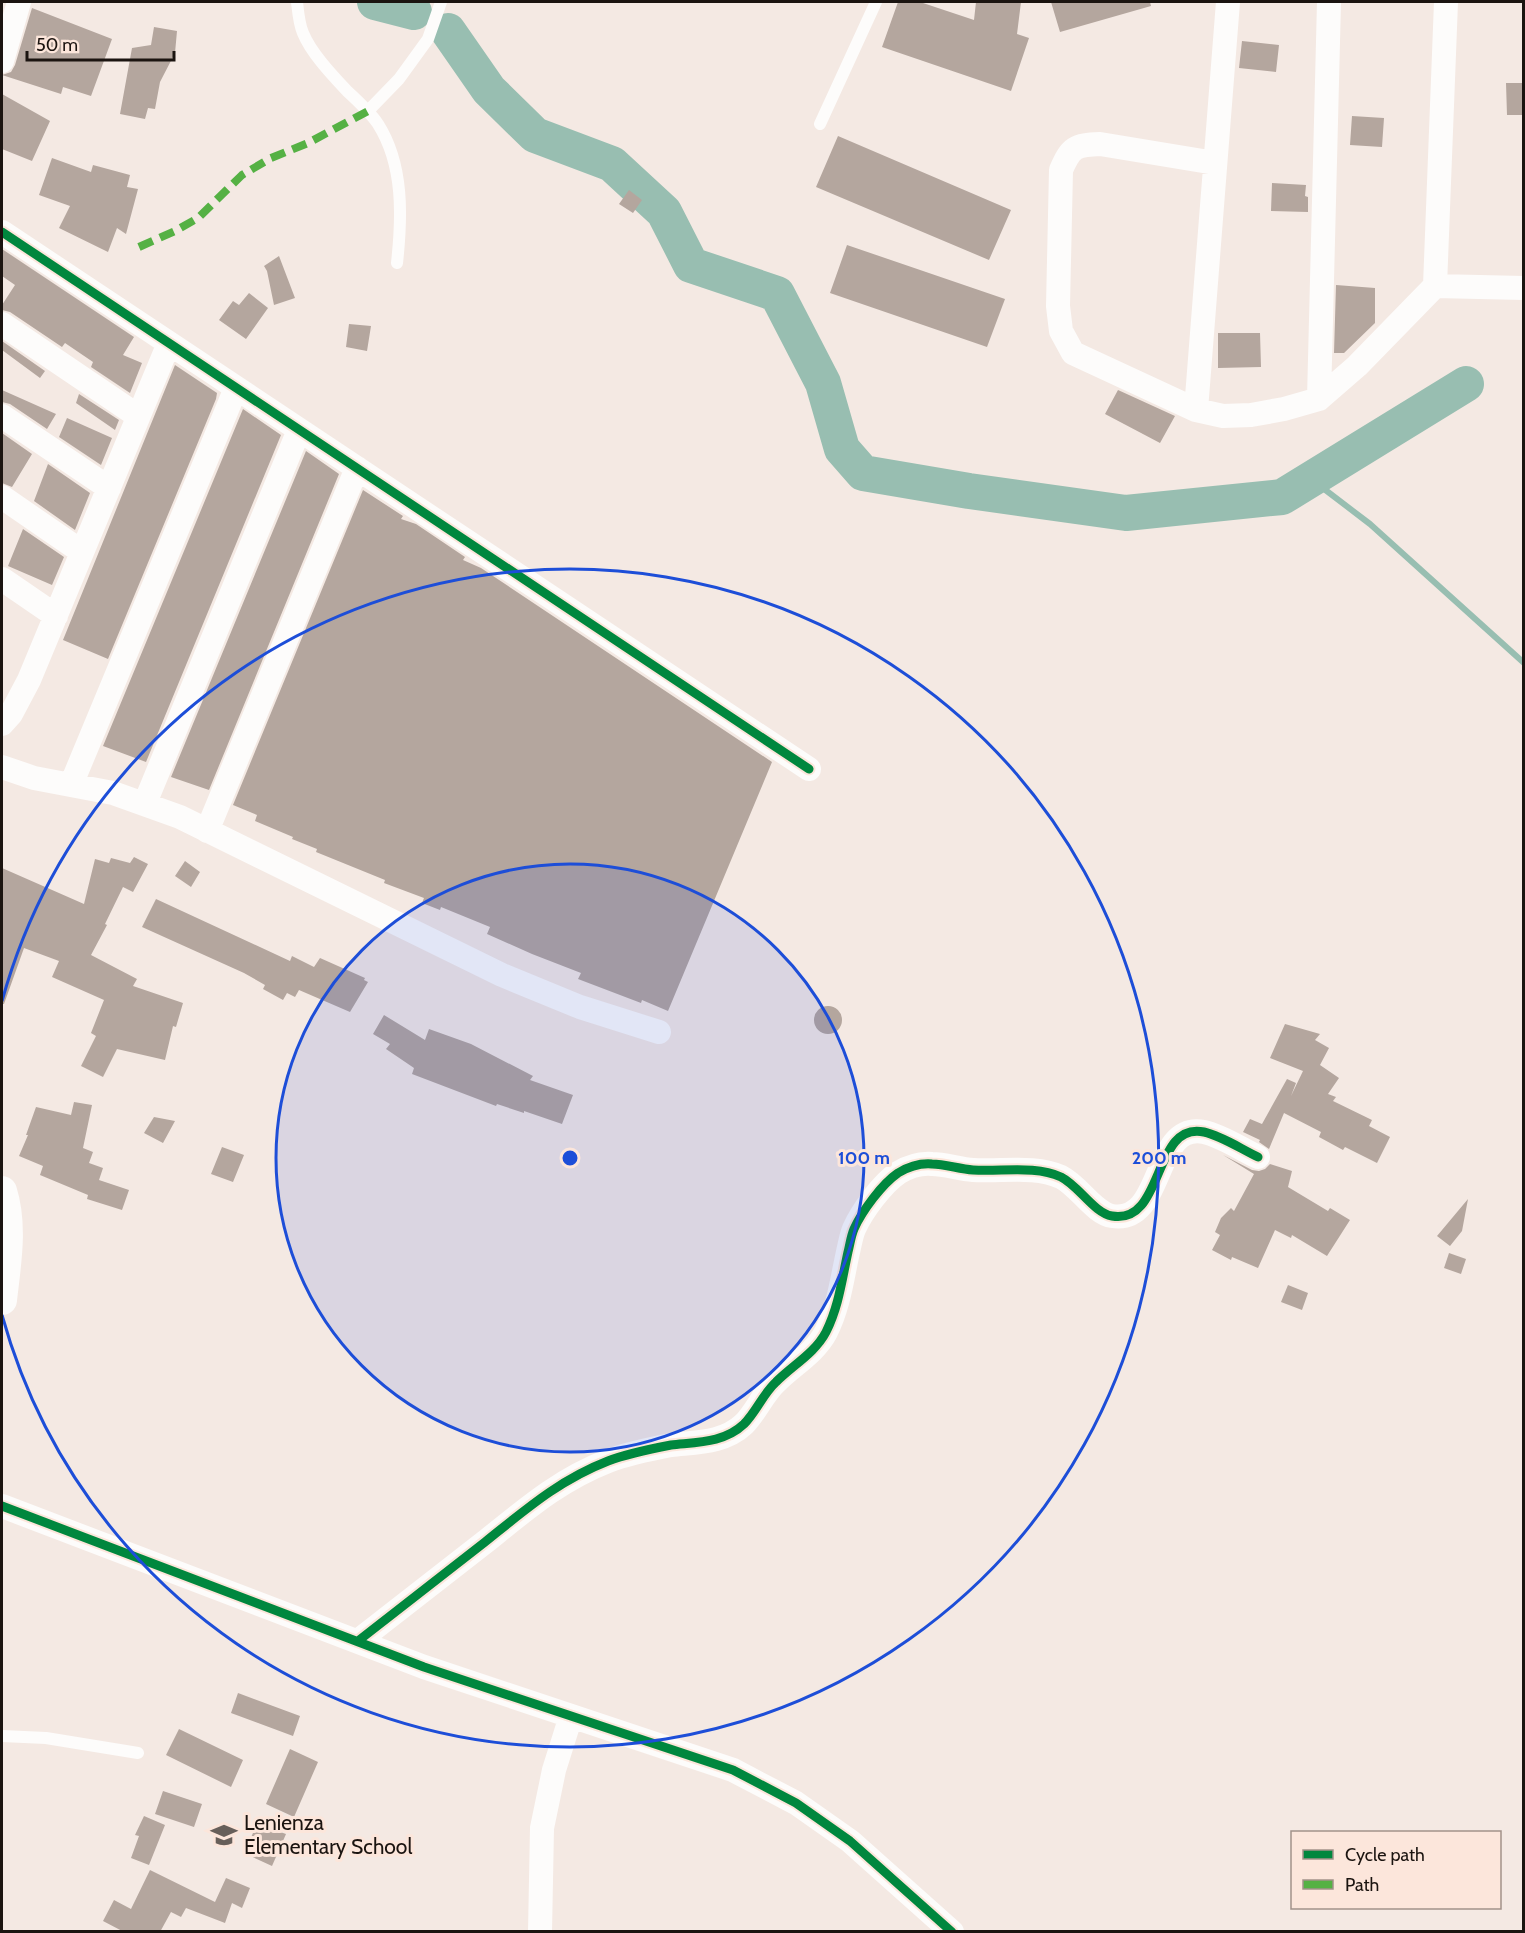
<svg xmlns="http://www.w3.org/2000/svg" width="1525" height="1933" viewBox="0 0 1525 1933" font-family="Cabin,sans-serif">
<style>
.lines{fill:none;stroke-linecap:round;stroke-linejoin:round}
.stream{stroke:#98beb1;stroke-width:6}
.river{stroke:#98beb1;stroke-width:36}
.building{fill:#b4a69e}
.service{stroke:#fdfcfb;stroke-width:12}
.minor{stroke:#fdfcfb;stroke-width:24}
.tertiary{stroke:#fdfcfb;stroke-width:30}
.quiet{stroke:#55b144;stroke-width:8;stroke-dasharray:15 8;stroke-linecap:butt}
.cycleway-casing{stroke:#fce6db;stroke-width:13}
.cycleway{stroke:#00873e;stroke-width:9}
.ring{fill:none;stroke:#1d4ed8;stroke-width:3}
.labels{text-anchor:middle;stroke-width:6;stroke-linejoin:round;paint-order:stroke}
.poi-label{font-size:21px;fill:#1b1410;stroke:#fce6db;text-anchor:start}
.centre{fill:#1d4ed8;stroke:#fce6db;stroke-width:3}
.ring-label{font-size:18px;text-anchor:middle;font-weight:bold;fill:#1d4ed8;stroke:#fce6db;stroke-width:6;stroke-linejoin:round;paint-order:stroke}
</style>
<rect width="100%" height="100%" fill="#f4e9e3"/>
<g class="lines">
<path class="stream" d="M1311 479 1370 524 1524 663"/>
<path class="river" d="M375 2 414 12
M448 31 489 90 535 135 612 164 664 212 691 265 777 294 823 383 842 449 863 473 969 491 1126 513 1282 497 1466 384"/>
</g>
<path class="building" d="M898 2H920L974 20 976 2H1021L1017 34 1029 38 1011 91 882 47Z
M1051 2H1150L1151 6 1060 32Z
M32 8 112 39 91 96 63 87 61 94 2 75 11 72 15 65Z
M154 27 177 31 175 53 160 82 155 109 148 108 145 119 120 114 132 48 151 45Z
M1242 41 1279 45 1276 72 1239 68Z
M1506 83H1524V115H1507Z
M2 94 50 121 32 161 2 149Z
M1352 116 1384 118 1382 147 1350 145Z
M838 136 1011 210 989 260 816 187Z
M52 158 91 172 93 165 130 175 127 187 138 189 126 234 117 228 108 252 59 228 70 206 39 195Z
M1272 183 1306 185 1305 196 1308 197V212L1271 211Z
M629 190 642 200 633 213 619 204Z
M847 245 1005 299 987 347 830 293Z
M2 249 134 337 123 355 142 363 130 393 91 367 93 362 65 343 62 347 10 312 2 310V305L15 285 2 276Z
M279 256 295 298 274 305 267 271 264 266Z
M1336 285 1375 288V323L1344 353H1334Z
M249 293 268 308 246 339 219 320 233 301 239 305Z
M349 324 371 326 367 351 346 347Z
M1218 333H1260L1261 367 1218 368Z
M2 341 45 371 40 378 2 350Z
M175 365 217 393 216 399 108 659 63 640Z
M2 390 56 414 47 429 10 404 2 402Z
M1118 390 1175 416 1160 443 1105 414Z
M79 394 119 420 115 430 76 403Z
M243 409 281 435 146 762 103 746Z
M67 418 112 438 101 465 59 437Z
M2 433 32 454 12 487 2 483Z
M306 451 339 474 209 790 171 777Z
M48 464 90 493 75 530 34 501Z
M363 490 403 516 401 519 416 524 465 557 463 560 481 568 772 762 668 1011 642 1000 641 1003 578 979 581 973 532 954 487 934 490 927 441 907 440 910 422 903 424 898 384 883 385 880 316 852 317 849 292 839 293 837 255 821 257 815 233 805Z
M23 529 64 557 52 585 8 566Z
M134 857 148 864 133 892 123 887 105 924 107 925 91 955 137 979 133 986 183 1003 176 1027 173 1026 165 1060 117 1049 103 1077 81 1066 96 1036 91 1033 104 1000 52 977 59 961 24 948 4 1004H2V868L84 904 95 859 109 863 111 858 130 863Z
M185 861 200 872 191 887 175 876Z
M156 899 290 961 292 956 314 967 320 958 365 978 364 980 368 982 350 1012 299 990 295 997 287 993 283 1000 263 989 265 985 244 973 142 927Z
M814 1020a14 14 0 1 1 28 0a14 14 0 1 1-28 0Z
M384 1015 425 1040 429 1029 471 1044 533 1076 530 1080 573 1095 562 1124 524 1111V1113L497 1104 496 1106 412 1074 414 1068 386 1049 390 1044 373 1034Z
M1285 1024 1320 1034 1315 1040 1329 1048 1320 1065 1339 1078 1328 1094 1336 1097 1333 1101 1372 1120 1369 1126 1390 1137 1377 1163 1345 1147 1343 1150 1319 1137 1321 1132 1284 1113 1269 1149 1259 1142 1260 1140 1243 1132 1250 1119 1262 1124 1287 1079 1296 1083 1291 1096 1303 1071 1270 1058Z
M74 1102 92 1105 83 1148 93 1152 89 1163 103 1168 99 1180 129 1190 122 1210 87 1199 88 1195 40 1175 43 1166 19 1156 28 1135H26L36 1107 71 1115Z
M154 1117 175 1121 163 1143 144 1133Z
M222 1147 244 1155 233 1182 211 1174Z
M1223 1155 1252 1170 1259 1171 1265 1169 1270 1164 1292 1171 1288 1187 1328 1211 1330 1208 1350 1220 1327 1256 1292 1235 1291 1238 1275 1230 1258 1268 1232 1257 1231 1260 1212 1250 1220 1235 1215 1232 1221 1218 1231 1208 1234 1211 1254 1174Z
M1468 1199 1462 1231 1450 1246 1437 1236Z
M1449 1253 1466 1259 1461 1274 1444 1268Z
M1288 1285 1308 1293 1302 1310 1281 1302Z
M238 1693 300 1716 293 1736 231 1713Z
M179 1729 243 1760 231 1787 166 1755Z
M290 1749 318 1762 294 1817 266 1804Z
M163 1791 202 1804 194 1827 155 1814Z
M144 1816 165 1825 149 1865 131 1858 139 1836 135 1835Z
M257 1824 286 1834 272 1866 244 1853Z
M150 1870 215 1902 226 1878 250 1888 242 1908 232 1903 225 1923 186 1908 181 1917 171 1912 160 1932H124L103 1921 114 1900 131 1909Z"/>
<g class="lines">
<path class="service" d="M297 2C298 11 299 24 303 33 311 53 333 76 347 91 358 101 370 112 378 124 404 165 402 217 397 263
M368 111 399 79 428 39 441 2
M820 124 876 2
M2 1736 46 1738 138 1753"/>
<path class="minor" d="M2 61 19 2
M1215 163 1100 144C1075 145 1071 147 1061 170L1058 306 1061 331 1073 353 1196 410 1223 416 1251 415 1284 409 1319 399 1357 366 1435 286 1524 288
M2 232 809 769
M1435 286 1446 2
M2 324 138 416
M1319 399 1329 2
M1196 410 1228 2
M2 416 109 488
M2 497 82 552
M2 579 56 616
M2 724 11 714 29 680 169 343
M2 767 34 778 113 793 180 817 502 975 580 1007 659 1032
M71 785 236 388
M145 803 299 430
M207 831 357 468
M2 1506 424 1667 733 1770 796 1803 850 1841 952 1932
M358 1641C400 1608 443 1575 485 1542 525 1510 559 1480 608 1461 629 1453 650 1449 671 1445 697 1442 724 1443 744 1424 756 1412 763 1394 776 1382 793 1365 815 1353 826 1332 839 1306 842 1279 848 1252 850 1244 851 1236 854 1229 862 1211 882 1184 898 1173 908 1167 920 1163 932 1164 945 1164 959 1169 973 1170 1001 1172 1035 1165 1061 1177 1079 1186 1094 1213 1112 1216 1165 1225 1152 1121 1204 1132 1222 1136 1241 1149 1258 1157
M540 1932 542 1828 554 1770 571 1716"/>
<path class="tertiary" d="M2 1191C13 1226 6 1264 2 1300"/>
<path class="quiet" d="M139 247 175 231 198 218 242 175 271 158 308 143 368 111"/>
<g class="cycleway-casing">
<path id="cycleway" d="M2 232 809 769
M2 1506 424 1667 733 1770 796 1803 850 1841 952 1932
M358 1641C400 1608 443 1575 485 1542 525 1510 559 1480 608 1461 629 1453 650 1449 671 1445 697 1442 724 1443 744 1424 756 1412 763 1394 776 1382 793 1365 815 1353 826 1332 839 1306 842 1279 848 1252 850 1244 851 1236 854 1229 862 1211 882 1184 898 1173 908 1167 920 1163 932 1164 945 1164 959 1169 973 1170 1001 1172 1035 1165 1061 1177 1079 1186 1094 1213 1112 1216 1165 1225 1152 1121 1204 1132 1222 1136 1241 1149 1258 1157"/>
</g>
<use href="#cycleway" class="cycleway"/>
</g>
<circle cx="570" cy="1158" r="294" fill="#1d4ed8" fill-opacity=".12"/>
<g class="ring">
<circle cx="570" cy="1158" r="294"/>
<path d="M2 1001A589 589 0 1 1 2 1315"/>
</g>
<defs>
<g id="school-bare" transform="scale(2.07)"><path d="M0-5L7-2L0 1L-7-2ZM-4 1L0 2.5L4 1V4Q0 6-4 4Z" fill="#675f5a" stroke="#fce6db" stroke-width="2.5" paint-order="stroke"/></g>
</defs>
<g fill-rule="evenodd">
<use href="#school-bare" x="224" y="1835"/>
</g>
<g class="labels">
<g class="poi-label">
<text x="244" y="1830">Lenienza<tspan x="244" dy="24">Elementary School</tspan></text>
</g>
</g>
<circle cx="570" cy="1158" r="9" class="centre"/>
<g class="ring-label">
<text x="864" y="1164">100 m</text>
<text x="1159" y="1164">200 m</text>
</g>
<rect width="1525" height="1933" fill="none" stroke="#1b1410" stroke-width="6"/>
<rect x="1291" y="1831" width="210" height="78" fill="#fce6db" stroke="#a2928a" stroke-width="1.5"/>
<rect x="1303" y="1850" width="30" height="9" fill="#00873e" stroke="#a2928a" stroke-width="1.5"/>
<text x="1345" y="1861" font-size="18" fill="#1b1410">Cycle path</text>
<rect x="1303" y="1880" width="30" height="9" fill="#55b144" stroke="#a2928a" stroke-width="1.5"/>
<text x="1345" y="1891" font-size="18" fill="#1b1410">Path</text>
<path d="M27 51v9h147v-9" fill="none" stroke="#1b1410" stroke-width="3"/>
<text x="36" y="51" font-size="18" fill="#1b1410" stroke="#fce6db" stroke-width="4.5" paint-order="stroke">50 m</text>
</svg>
